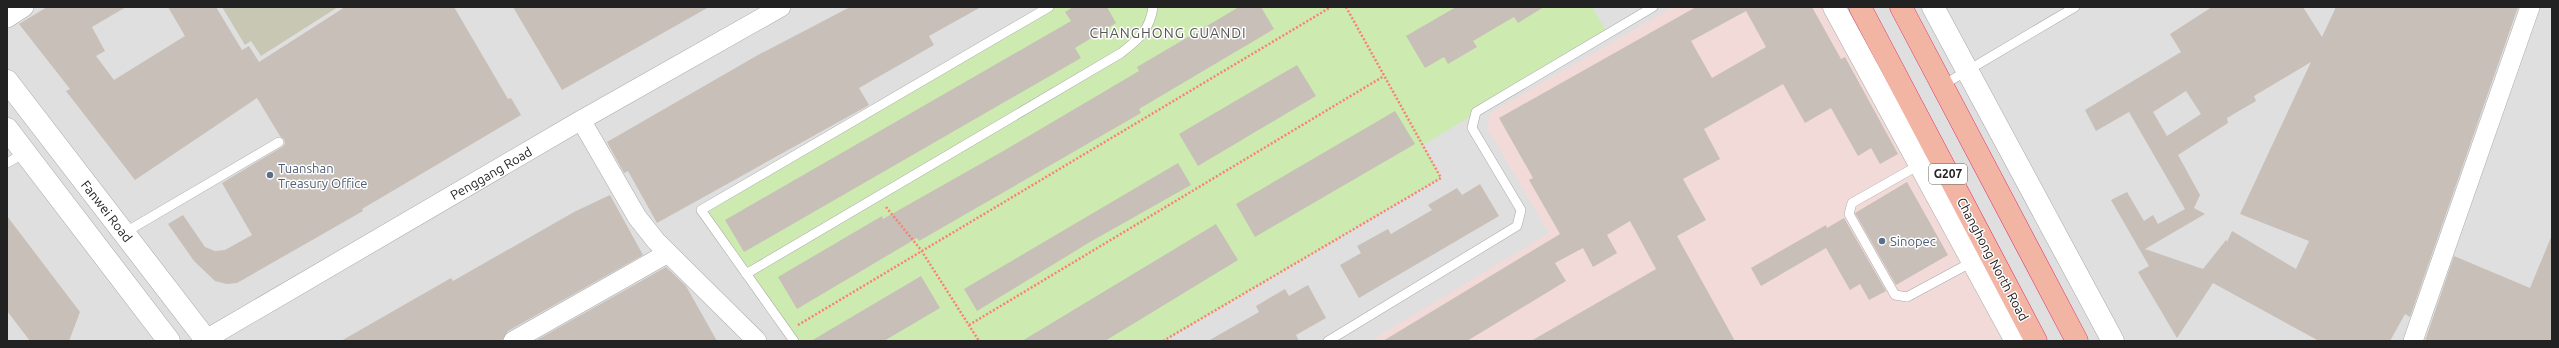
<svg xmlns="http://www.w3.org/2000/svg" width="2559" height="348" viewBox="0 0 2559 348" font-family="Ubuntu,sans-serif">
<style>
.residential{fill:#e0dfdf}
.commercial{fill:#f2dad9}
.construction{fill:#c7c7b4}
.grass{fill:#cdebb0}
.building{fill:#c7bfb8;fill-rule:evenodd}
.lines{fill:none;stroke-linecap:round;stroke-linejoin:round}
.service-casing{stroke:#a9a9a9;stroke-width:10}
.minor-casing{stroke:#a9a9a9;stroke-width:20}
.tertiary-casing{stroke:#a9a9a9;stroke-width:23}
.trunk-casing{stroke:#dc2a67;stroke-width:23}
.path{stroke:#fa8072;stroke-width:2.5;stroke-dasharray:2 2;stroke-linecap:butt}
.service{stroke:#fff;stroke-width:9}
.minor{stroke:#fff;stroke-width:19}
.tertiary{stroke:#fff;stroke-width:22}
.trunk{stroke:#f2b4a3;stroke-width:22}
.service-dot{fill:#5c6f8a;stroke:#fff;stroke-width:1.5}
.labels{text-anchor:middle;stroke-width:3;stroke-linejoin:round;paint-order:stroke}
.shield{fill:#fff;stroke:#646464;stroke-width:1}
.shield-label{font-size:12px;font-weight:bold;fill:#222}
.service-label{font-size:13px;fill:#4e5e75;stroke:#fff;text-anchor:start}
.street-label{font-size:13px;fill:#222;stroke:#fff}
.neighbourhood-label{font-size:14px;letter-spacing:1px;fill:#555;stroke:#fff}
</style>
<rect width="100%" height="100%" fill="#f2efe9"/>
<path class="residential" d="M7 7H2552V341H7Z"/>
<path class="commercial" d="M1673 7H1823L2003 341H1370L1549 233 1487 128 1490 113Z"/>
<path class="construction" d="M222 7H338L261 56 251 41 245 45Z"/>
<path class="grass" d="M1049 7H1592L1608 34 1423 145 1441 178 1163 341H794L701 210Z"/>
<path class="building" d="M47 7H126L92 27 105 51 96 56 114 80 185 36 168 7H216L242 50 249 46 259 62 345 7H454L508 99 511 98 521 115 362 209 363 211 237 283 227 284 215 281 194 261 168 224 183 215 205 247 215 251 225 250 252 235 222 183 282 147 285 144 284 139 280 136 257 98 135 180 66 91 70 89 19 24Z
M513 7H709L562 90Z
M850 7H981L929 36 934 45 859 88 869 105 657 223 628 171 624 173 607 142 758 55Z
M1073 7H1107L1116 23 1075 48 1081 58 744 252 725 220 1071 21 1065 12Z
M1239 7H1261L1274 29 1139 109 1141 113 1037 173 919 241 917 238 797 309 778 277 882 216 883 219 1005 150 1139 71 1137 67Z
M1456 7H1544L1518 23 1514 17 1473 41 1477 47 1448 64 1444 57 1425 68 1406 36Z
M1696 7H1812L1841 59 1845 57 1898 154 1880 164 1871 148 1858 156 1831 108 1805 123 1783 84 1704 129 1720 159 1683 179 1706 220 1677 236 1735 341H1531L1656 269 1630 221 1607 235 1617 253 1593 267 1583 248 1555 263 1566 281 1467 341H1383L1560 234 1529 180 1533 178 1499 118ZM1746 11 1766 47 1712 78 1691 41Z
M2212 7H2303L2322 37 2336 7H2518L2410 317 2405 314 2390 341H2319L2213 283 2177 338 2138 272 2149 266 2111 200 2127 192 2144 221 2153 215 2158 224 2185 209 2129 112 2096 131 2085 110 2181 52 2170 34ZM2311 62 2240 214 2309 241 2296 269 2232 231 2227 242 2226 240 2203 269 2145 249 2205 214 2194 208 2200 195 2178 155 2228 123 2227 118 2256 101 2254 96ZM2186 91 2201 114 2167 136 2153 112Z
M1297 65 1316 96 1198 166 1179 134Z
M1395 111 1415 144 1255 237 1236 204Z
M1178 163 1191 185 1090 242 977 311 964 289Z
M1907 182 1948 255 1896 285 1855 213Z
M1480 184 1499 216 1359 298 1340 265 1361 253 1357 246 1388 229 1391 234 1432 210 1428 205 1457 188 1462 195Z
M610 195 643 255 508 331 502 341H341L451 278 453 281 574 212Z
M7 216 80 312 69 341H30L7 311Z
M1844 218 1886 291 1869 300 1860 284 1850 290 1826 248 1761 286 1751 268 1826 225 1827 228Z
M1216 224 1238 260 1105 341H1022Z
M2552 235V341H2425L2454 256 2530 288Z
M666 267 686 286 717 341H535Z
M921 276 940 308 884 341H811Z
M1308 285 1326 318 1296 335 1299 341H1208L1259 312 1256 306 1285 289 1289 296Z"/>
<g class="lines">
<g class="service-casing">
<path id="service" d="M1943 85 2075 7
M7 163 25 153
M1919 165 1852 203 1849 214 1895 295 1907 297 1972 262
M124 233 279 142
M746 274 1121 53C1138 40 1150 30 1153 7
M794 341 701 210 1049 7
M1328 341 1517 226 1521 210 1472 128 1476 112 1653 7"/>
</g>
<g class="minor-casing">
<path id="minor" d="M7 18 24 7
M581 120 637 217 656 241 757 341
M203 341 576 123 781 7
M513 341 668 253
M2413 341 2530 7"/>
</g>
<g class="tertiary-casing">
<path id="tertiary" d="M1834 7 2016 341
M1933 7 2113 341
M7 81 207 341
M7 129 169 341"/>
</g>
<g class="trunk-casing">
<path id="trunk" d="M1860 7 2036 341
M1901 7 2077 341"/>
</g>
<path class="path" d="M886 207 921 250 979 341
M798 325 1331 7
M969 325 1384 76
M1163 341 1441 178 1346 7"/>
<use href="#service" class="service"/>
<use href="#minor" class="minor"/>
<use href="#tertiary" class="tertiary"/>
<use href="#trunk" class="trunk"/>
</g>
<g class="service-dot">
<circle cx="270" cy="175" r="4"/>
<circle cx="1882" cy="241" r="4"/>
</g>
<g class="labels">
<rect class="shield" x="1929" y="164" width="38" height="20" rx="3"/>
<g class="shield-label">
<text x="1948" y="178">G207</text>
</g>
<g class="service-label">
<text x="278" y="173">Tuanshan<tspan x="278" dy="15">Treasury Office</tspan></text>
<text x="1890" y="246">Sinopec</text>
</g>
<g class="street-label">
<text transform="translate(491 173) rotate(-30)" y="5">Penggang Road</text>
<text transform="translate(107 211) rotate(52)" y="5">Fanwei Road</text>
<text transform="translate(1993 259) rotate(62)" y="5">Changhong North Road</text>
</g>
<g class="neighbourhood-label">
<text x="1168" y="38">CHANGHONG GUANDI</text>
</g>
</g>
<rect width="2559" height="348" fill="none" stroke="#222222" stroke-width="16"/>
</svg>
